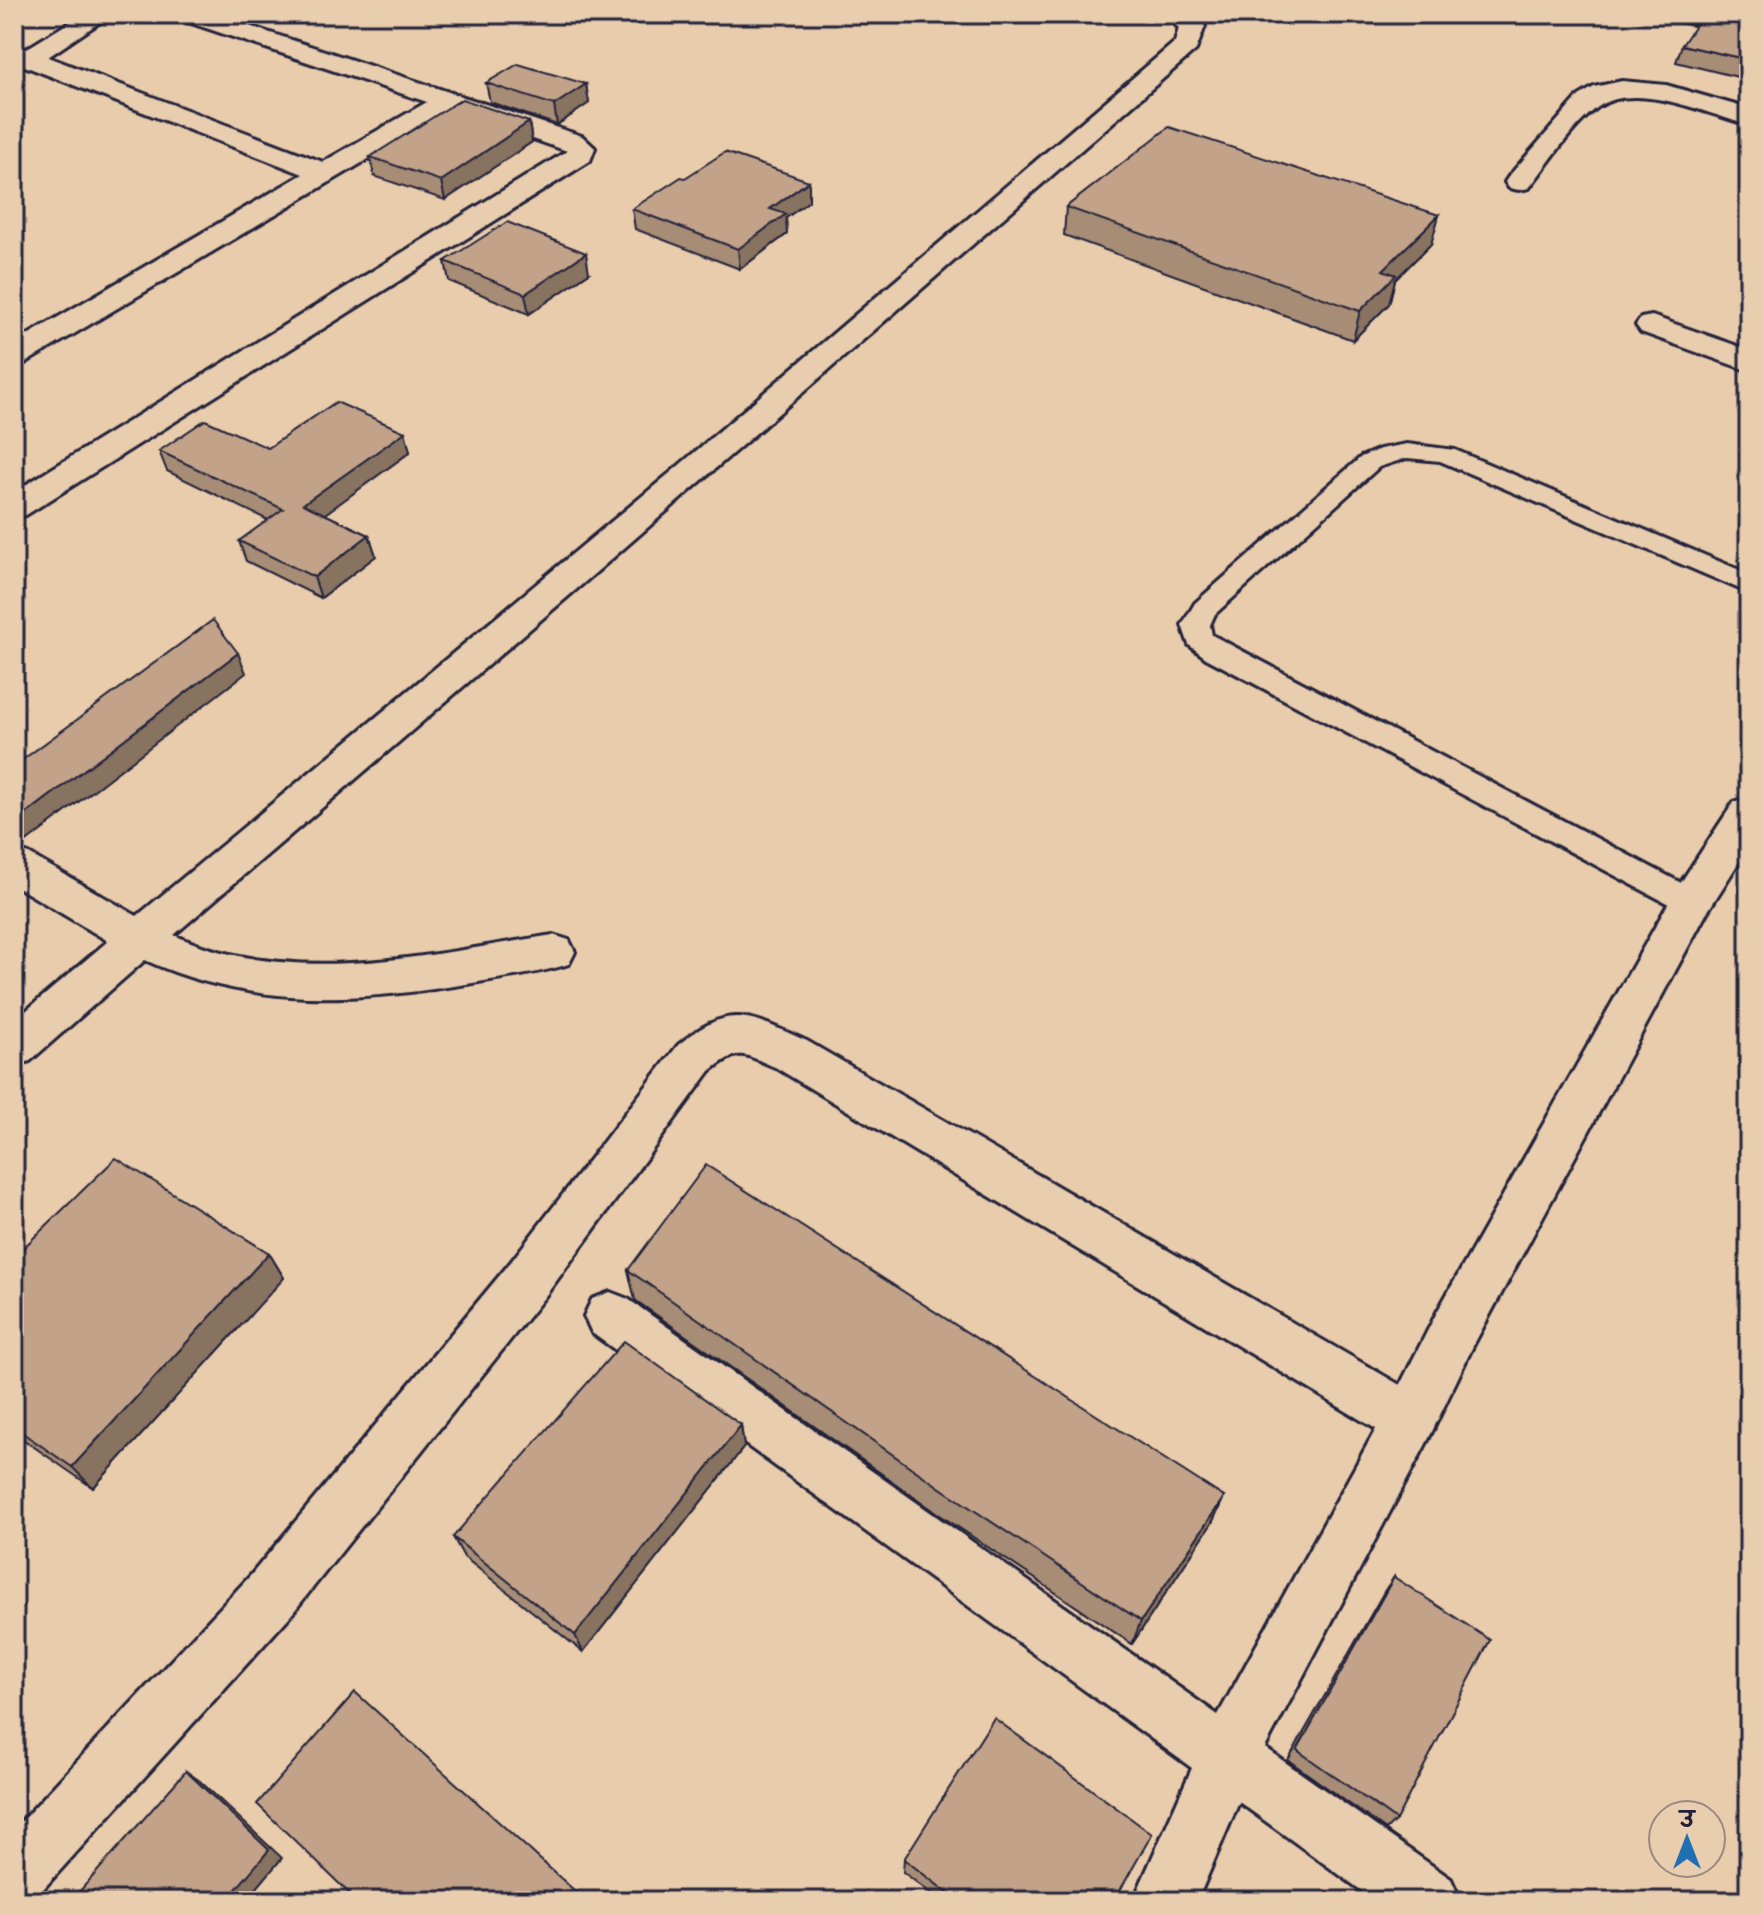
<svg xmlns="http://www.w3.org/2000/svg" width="1763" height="1915" viewBox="0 0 1763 1915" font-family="'Indie Flower','Playpen Sans Deva',sans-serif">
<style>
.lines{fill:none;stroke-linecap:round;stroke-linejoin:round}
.lane-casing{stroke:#22223b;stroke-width:6}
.street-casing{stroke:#22223b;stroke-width:6}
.lane{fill:#e8cdaf;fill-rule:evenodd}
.street{fill:#e8cdaf;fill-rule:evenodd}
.wall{fill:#a78c76;stroke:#22223b;stroke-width:2}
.shaded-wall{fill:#887260;stroke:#22223b;stroke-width:2}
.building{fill:#c2a389;stroke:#22223b;stroke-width:2}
</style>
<rect width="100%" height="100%" fill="#e9ccac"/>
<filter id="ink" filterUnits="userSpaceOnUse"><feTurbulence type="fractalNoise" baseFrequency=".0125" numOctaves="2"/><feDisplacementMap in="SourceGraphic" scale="16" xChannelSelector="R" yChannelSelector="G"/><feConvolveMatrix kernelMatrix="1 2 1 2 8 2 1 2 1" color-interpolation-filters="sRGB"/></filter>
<g filter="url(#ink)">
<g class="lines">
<g class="lane-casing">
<path id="lane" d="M1407 444 1455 450 1749 574V593L1440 461 1407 458 1379 467 1215 614 1210 625 1212 635 1702 894 1707 902 1702 910 1691 914 1680 910 1206 658 1189 645 1182 625 1195 603 1361 457 1380 449Z"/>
</g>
<g class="street-casing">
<path id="street" d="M83 14H112L48 57 323 162 427 102 179 19 176 14H213L582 136 595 148 590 161 26 515 14 518V492L567 151 451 110 25 363 14 366V343L303 174 14 62V45L26 49Z
M1163 14C1179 14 1194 11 1205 26L1196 50 600 569 174 935C293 989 430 954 553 935L569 940 575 952 569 964C538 974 505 977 473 983 358 1002 254 1009 145 960L30 1061 14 1067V1021L108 941 14 885V849L29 854 137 916 676 468 1175 42 1179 28Z
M1669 14H1715L1749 21V37L1672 19Z
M1622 81 1666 85 1749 109V125C1709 115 1636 80 1598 107 1571 127 1550 162 1529 188L1519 190 1509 188 1505 182 1509 176 1579 96 1594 87Z
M1652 316 1749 350V371L1641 332 1636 325 1641 318Z
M1749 798V846L1706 914 1473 1346 1429 1438 1265 1748 1451 1879 1461 1901H1376L1239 1802 1197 1901H1133L1192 1768 592 1333 584 1316 592 1299 610 1292 628 1299 1218 1715 1376 1429 775 1067C741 1053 740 1047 710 1071L546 1295 291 1615 36 1897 14 1901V1829L251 1575 510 1263 678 1045C732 1001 749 1016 807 1041L1400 1385 1437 1312 1676 890 1734 802Z"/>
</g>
<use href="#lane" class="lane"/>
<use href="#street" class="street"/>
</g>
<path class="wall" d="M1726 14H1749V19Z
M1682 45 1749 60 1738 77 1676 62Z
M486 83 586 84 589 103 557 125 490 102Z
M529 122 532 142 445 200 374 176 370 157Z
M685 178 809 181V201L786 218 787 234 740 269 635 229 632 209Z
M1066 207 1439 215 1431 244 1395 280 1389 304 1353 340 1064 235Z
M445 261 589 273 529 314 449 281Z
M405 432 410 452 324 514 369 535 376 556 321 598 246 561 239 541 268 520 167 471 159 451 268 448Z
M269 1253 284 1278 93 1488 14 1433V1257Z
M628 1270 1224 1497 1212 1523 1132 1644 940 1515 635 1300Z
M741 1425 744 1447 583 1652 464 1557 453 1537Z
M1394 1577 1396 1820 1386 1830 1288 1760 1385 1590Z
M904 1859 1114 1901H941L903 1872Z"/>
<path class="shaded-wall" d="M1749 53V60L1738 77 1745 59Z
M586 84 589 103 557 125 554 105Z
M529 122 532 142 445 200 441 181Z
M809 181V201L786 218 787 234 740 269 738 249 770 209Z
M1439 215 1431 244 1395 280 1389 304 1353 340 1360 311 1383 270Z
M586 253 589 273 529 314 525 294Z
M405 432 410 452 310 525 303 504Z
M369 535 376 556 321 598 314 577Z
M238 653 246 673 20 847 14 837V823Z
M269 1253 284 1278 93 1488 72 1467Z
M741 1425 744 1447 583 1652 575 1635Z
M1224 1497 1212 1523 1132 1644 1141 1621Z
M186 1771 200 1781 282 1858 246 1901H226Z"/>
<path class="building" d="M1703 14H1717L1749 21V53L1745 59 1682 45Z
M518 64 586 84 554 105 486 83Z
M462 99 529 122 441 181 370 157Z
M1169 127 1439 215 1383 270 1396 275 1360 311 1066 207Z
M725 152 809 181 770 209 786 214 738 249 632 209 681 177 685 178Z
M507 222 586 253 525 294 445 261Z
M336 402 405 432 303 504 369 535 314 577 239 541 283 509 159 451 205 420 268 448Z
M213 620 238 653 14 823V766Z
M116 1158 269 1253 72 1467 14 1427V1257Z
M706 1165 1224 1497 1141 1621 942 1489 628 1270Z
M624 1341 741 1425 575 1635 453 1537Z
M1394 1577 1490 1640 1396 1820 1297 1750Z
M355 1692 586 1901H357L257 1804Z
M994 1718 1152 1834 1114 1901H958L904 1859Z
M186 1771 269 1850 226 1901H71Z"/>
</g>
<rect width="1763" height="1915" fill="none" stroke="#e8cdaf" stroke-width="48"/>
<rect x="24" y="24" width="1715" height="1867" fill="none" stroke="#22223b" stroke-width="3" filter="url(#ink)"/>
<g transform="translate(1687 1839)"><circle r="38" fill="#e8cdaf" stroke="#998981" stroke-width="2"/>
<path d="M0-6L14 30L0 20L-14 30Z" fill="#1f6fb2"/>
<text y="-12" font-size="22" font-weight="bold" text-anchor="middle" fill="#22223b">उ</text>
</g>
</svg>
